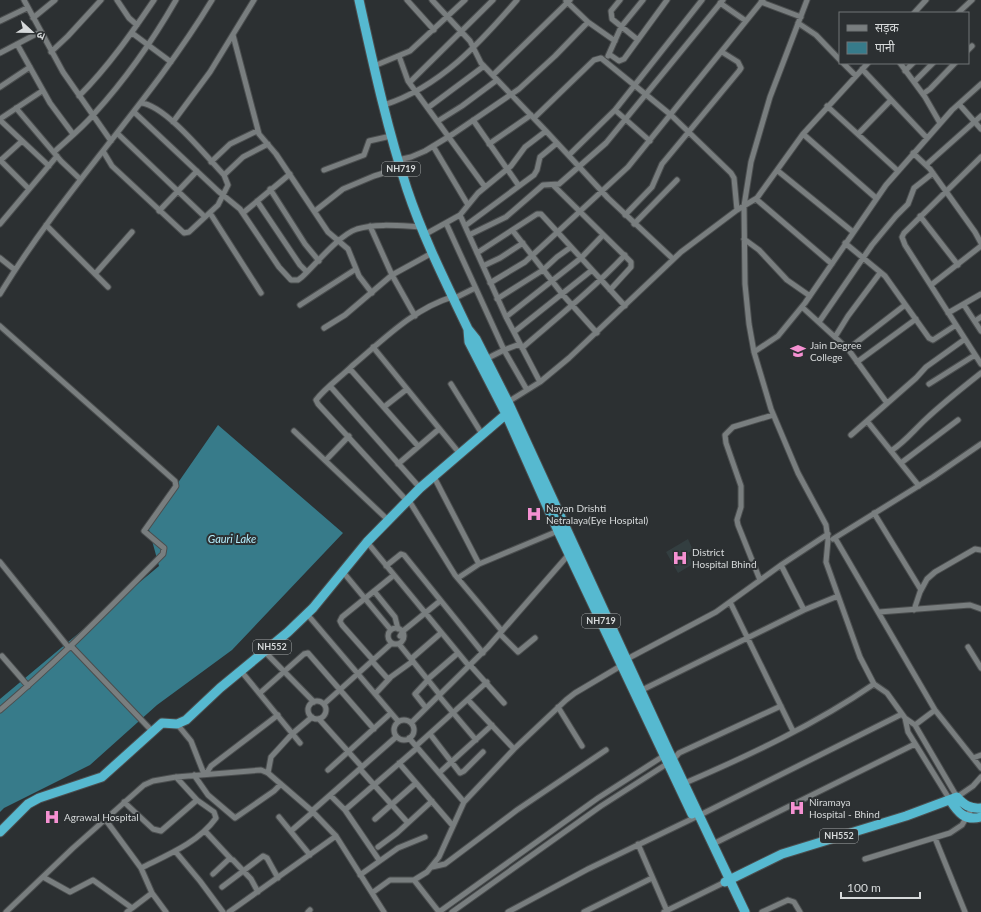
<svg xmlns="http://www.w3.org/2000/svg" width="981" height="912" viewBox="0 0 981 912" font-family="Lato,'Noto Sans Devanagari',sans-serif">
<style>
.built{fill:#333e40}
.water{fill:#377b8a}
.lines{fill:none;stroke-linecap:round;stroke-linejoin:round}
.street-casing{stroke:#4b4e4f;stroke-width:7}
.highway-casing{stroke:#4b4e4f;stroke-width:11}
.street{stroke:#797e7f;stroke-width:5}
.highway{stroke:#56b9d0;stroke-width:9}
.labels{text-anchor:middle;stroke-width:4;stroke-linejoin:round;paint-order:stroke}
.shield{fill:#2c3032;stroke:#a4a7a8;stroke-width:1}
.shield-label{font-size:9px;font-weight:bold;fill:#d7dadb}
.poi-label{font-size:10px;fill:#d7dadb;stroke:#2c3032;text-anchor:start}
.water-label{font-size:11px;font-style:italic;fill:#b4edfc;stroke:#2c3032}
</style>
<rect width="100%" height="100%" fill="#2c3032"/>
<path class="built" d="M688 539 693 550 688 553 693 564 678 573 666 552Z"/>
<path class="water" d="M218 425 343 533 232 650 157 705 90 765 4 808 0 812V699L159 566 148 526Z"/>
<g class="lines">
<g class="street-casing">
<path id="street" d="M24 0 63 72 111 141
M117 0 129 18 137 25
M407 0 434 30
M432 0 470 41 481 63 546 131 608 198 673 259
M620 0 611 11 612 19 638 40
M807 0 770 97 751 162 744 206 745 284 749 324 754 352 771 409 798 473 826 525 828 540 826 562 860 657 874 684 887 693 905 718 915 725 957 797 973 786 981 777
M566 1 588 22 615 41
M761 2 801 17
M720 3 746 21
M914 13 926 0
M958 13 972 0
M33 18 55 0
M0 21 27 8
M798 23 816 35 840 60
M132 33 171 62
M233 35 259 134 276 154 328 232 348 249 359 276 372 293
M17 44 50 103 73 134
M968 50 972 46
M51 52 68 36 101 0
M0 53 40 32
M609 54 619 61 624 59 667 0
M399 56 408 81 485 187
M608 56 621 27 643 0
M843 63 856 76
M900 63 925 97 940 123
M374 66 410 51 465 0
M862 69 927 138
M905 71 913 63
M493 75 570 0
M410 82 493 0
M914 82 933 63
M0 87 30 67
M923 94 930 89 955 63
M79 96C108 67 131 34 154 0
M959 104 981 129
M384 105C440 87 480 43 517 0
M827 106 898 171
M429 107 484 66
M16 108 61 161 80 179
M615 110 650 141
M134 112 218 191 240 209 279 267 291 280H298L302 277C316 264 339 235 357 229 377 223 401 226 422 227
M534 118 594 60 601 58 671 115 731 173 734 178 737 210
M0 119 42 91
M0 120 49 166
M473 120 519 186
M438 121 462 106 497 80
M173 122 210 72 254 0
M117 133 205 217
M803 134 876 198
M858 134 891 100
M489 144 531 115
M433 146 468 205
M103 151 112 166 184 233 189 232 218 205 228 185 224 175C206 156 165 105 141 103
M54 152C67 140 82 128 94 114 125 80 153 40 176 0
M913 153 930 169 975 232 981 243
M569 155 615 110 702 0
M981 157 904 233 902 237 905 245 981 364
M0 160 29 189
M398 160 411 157 425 151 453 134 519 89 555 56 588 22
M0 161 22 141
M211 162 230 144 257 131
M926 165 981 116
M324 170 364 155 369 141 391 136
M778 171 853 232
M224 175 243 157 268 144
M553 185 631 262V267L610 290
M270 189 305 244 319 261
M756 199 832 264
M257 201 300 265 307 272
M159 211 197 171
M315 211 343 189 374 176 400 168
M210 213 261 293
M243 213 290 174
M460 215 506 317 540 382
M625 215 652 187 662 164 739 71 741 68 738 62 722 52
M920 216 958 265
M446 223 504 350 527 390
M0 224 57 156
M634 224 677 180
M46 225 108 287
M370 226 392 275 415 316
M465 226 534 175 537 170 540 157 557 143
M513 231 563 295 597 333
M424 235 460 215 478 193 511 166 525 147 546 131
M469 235 506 217 543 185 559 184 606 143 723 0
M744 239 759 250 787 280 810 296
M845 243 885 276 929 338 933 340 956 325
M477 253 537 214H541L625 306
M0 258 15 270
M483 266 500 258 523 243
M95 274 132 232
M490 283 525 262 628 167 763 0
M931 285 981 246
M0 294C63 190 149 104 212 0
M453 299 475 288
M497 299 543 270 557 257 571 247
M300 305 356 269
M964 305 981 331
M802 307 848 349 887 403
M948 313 981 294
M506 317 581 258 603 235
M975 321 981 317
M819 322 872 245 896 216 908 204 914 188 933 173
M0 326 175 481 176 486 144 531 164 548 163 554C110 607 58 661 0 710
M324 328 345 315 392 275 432 253
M514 332 592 270
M835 337 848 316 880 273
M373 347 460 454
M522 348C558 317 593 289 625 255
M848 349 905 305
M754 352 778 336 805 303 886 185 952 110 981 84
M486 359 504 350 520 344
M857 362 916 319
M350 369 418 446
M451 384 482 434
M929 384 975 355
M330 386 420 488
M508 402 540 382 569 358 681 252 737 210 757 198 803 134 868 63
M384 407 407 389
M867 421 919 486
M294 431 388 520
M851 435 916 378 926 367 965 339
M891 451C906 441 913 431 926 419 943 403 962 388 981 373
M326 460 349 436
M901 463 958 420
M398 464 439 429
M433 475 479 564 458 578
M408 499 455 575 502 631
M407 501 318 404 316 400C326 387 341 377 352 366 383 340 413 309 452 297
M874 513 921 590
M835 538 935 710 981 768
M833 539 933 477 981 444
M367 542 469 666
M0 562 69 648
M479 564 558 531
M781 565 828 534
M386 566 401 554 404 555 483 653
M343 572 391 630
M760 580 738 525 737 520 741 507V486L726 443 725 435 733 427 773 415
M374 591 395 617 398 629
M730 602 793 731
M914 610 920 592 927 579 935 572 975 549 981 550
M879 612 970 605 981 609
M307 614 398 721
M388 636a8 8 0 1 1 16 0a8 8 0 1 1-16 0Z
M500 634 518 652 535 638
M400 636 403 631 440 601
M399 644 440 695
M71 646 152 731
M968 647 981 668
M265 652 314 702
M2 656 28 686
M411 659 441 633
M627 659 716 612 781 565 804 610
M373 660 342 625 340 621 342 617 394 575
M372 661 388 679 413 661
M470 665 504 703
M241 671 300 743
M428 679 458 653
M642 690 804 610 838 596
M260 693 304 654 308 653 374 729
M375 694 390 678
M439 696 476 740
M468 700 514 749
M308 710a9 9 0 1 1 18 0a9 9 0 1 1-18 0Z
M324 704 392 643
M558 707 582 746
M426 708 415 694 428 680
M905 718 908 732 950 800
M319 719 362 767
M394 730a10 10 0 1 1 20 0a10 10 0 1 1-20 0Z
M411 723 488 647 570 553
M177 724 191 741 204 774
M915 725 935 710
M430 734 460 773 464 771 483 752
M409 738 464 802 514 749 566 700 575 693 624 664
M416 746 487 682
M973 758 981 755
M399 763 453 826
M360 769 408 823
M328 770 391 713
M268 773 271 757 292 734 312 717
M439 773 492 725
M206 774 211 766 278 715
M194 775 208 795 235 818 274 791 281 784
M685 783C750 755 816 724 874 684
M330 795 345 810 379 860
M124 802 153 829 161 831 197 800
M345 810 417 748
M279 817 310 855
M105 819 141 868 152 893 166 912
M375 819 416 783
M205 831 231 859
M291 831 313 812
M935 838 965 912
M638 844 667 911
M713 844 915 744
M378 847 397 833 432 801
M175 851 200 881 223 912
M865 859 950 833 962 825 972 808
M432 867 445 864 517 810 606 750
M141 868C167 855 198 843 216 818L214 812 197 800 176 777
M213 874 229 859 233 860 251 879 258 892
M360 875 398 848 425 837
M43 877 70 892 93 880 132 908
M414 880 439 912
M222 887 263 856 267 858 278 878
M372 893 390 880H414L427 872 439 857 464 802
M6 912 73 848 144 785 153 781 176 777 261 770 268 773 312 811
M127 912 152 893
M229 912 336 836
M308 912 310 910
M384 912 336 836 312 811 396 737
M439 912 598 798 665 755
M452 912 601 806 673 760 679 753 781 706
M508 912 588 869 700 815 902 714
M584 912 652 878
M664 912 725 882
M762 912 788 900 794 902 800 912"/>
</g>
<g class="highway-casing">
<path id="highway" d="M359 0C373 63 387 128 407 189 423 237 446 283 468 329L476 339 508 402 669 752 745 912
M468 330 469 342 506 414 558 531 692 814
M950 800C958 813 965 821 981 817
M0 832 28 804 39 798 102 777 162 723 177 724 186 720 220 688 288 632 313 608 367 542 420 488 511 410
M725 882 782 854 906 816 957 797C964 805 970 809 981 808"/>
</g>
<use href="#street" class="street"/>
<use href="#highway" class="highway"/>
</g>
<defs>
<g id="university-bare" transform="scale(1.2)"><path d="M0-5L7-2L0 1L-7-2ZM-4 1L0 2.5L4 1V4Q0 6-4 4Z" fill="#f591d2" stroke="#2c3032" stroke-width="2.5" paint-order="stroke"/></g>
<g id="hospital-bare" transform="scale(1.2)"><path d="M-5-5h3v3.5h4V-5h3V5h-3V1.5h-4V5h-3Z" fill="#f591d2" stroke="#2c3032" stroke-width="2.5" paint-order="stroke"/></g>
</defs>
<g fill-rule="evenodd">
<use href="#university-bare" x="798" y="351"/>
<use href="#hospital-bare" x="534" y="514"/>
<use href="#hospital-bare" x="680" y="558"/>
<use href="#hospital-bare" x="797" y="808"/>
<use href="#hospital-bare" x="52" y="817"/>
</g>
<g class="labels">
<g class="shield">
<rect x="382" y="162" width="38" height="14" rx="3"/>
<rect x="582" y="614" width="38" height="14" rx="3"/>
<rect x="253" y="640" width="38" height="14" rx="3"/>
<rect x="820" y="829" width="38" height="14" rx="3"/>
</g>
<g class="shield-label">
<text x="401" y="172">NH719</text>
<text x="601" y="624">NH719</text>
<text x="272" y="650">NH552</text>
<text x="839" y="839">NH552</text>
</g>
<g class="poi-label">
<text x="810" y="349">Jain Degree<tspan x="810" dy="12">College</tspan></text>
<text x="546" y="512">Nayan Drishti<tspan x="546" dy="12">Netralaya(Eye Hospital)</tspan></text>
<text x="692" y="556">District<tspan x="692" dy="12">Hospital Bhind</tspan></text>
<text x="809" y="806">Niramaya<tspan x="809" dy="12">Hospital - Bhind</tspan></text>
<text x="64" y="821">Agrawal Hospital</text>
</g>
<g class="water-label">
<text x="232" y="543">Gauri Lake</text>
</g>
</g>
<rect x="839" y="12" width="130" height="52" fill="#2c3032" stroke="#707476"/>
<rect x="847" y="25" width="20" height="6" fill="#797e7f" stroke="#707476"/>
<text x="875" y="32" font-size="12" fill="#d7dadb">सड़क</text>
<rect x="847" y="42" width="20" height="12" fill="#377b8a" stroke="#707476"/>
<text x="875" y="52" font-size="12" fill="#d7dadb">पानी</text>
<g transform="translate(32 32) rotate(112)" stroke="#2c3032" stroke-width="3" paint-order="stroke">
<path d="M0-3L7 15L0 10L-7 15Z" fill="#d7dadb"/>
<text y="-6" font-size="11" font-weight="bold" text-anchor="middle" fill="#d7dadb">उ</text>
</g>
<path d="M841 892v6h79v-6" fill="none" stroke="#d7dadb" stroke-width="2"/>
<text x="847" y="892" font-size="12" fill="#d7dadb" stroke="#2c3032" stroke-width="3" paint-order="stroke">100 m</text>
</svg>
